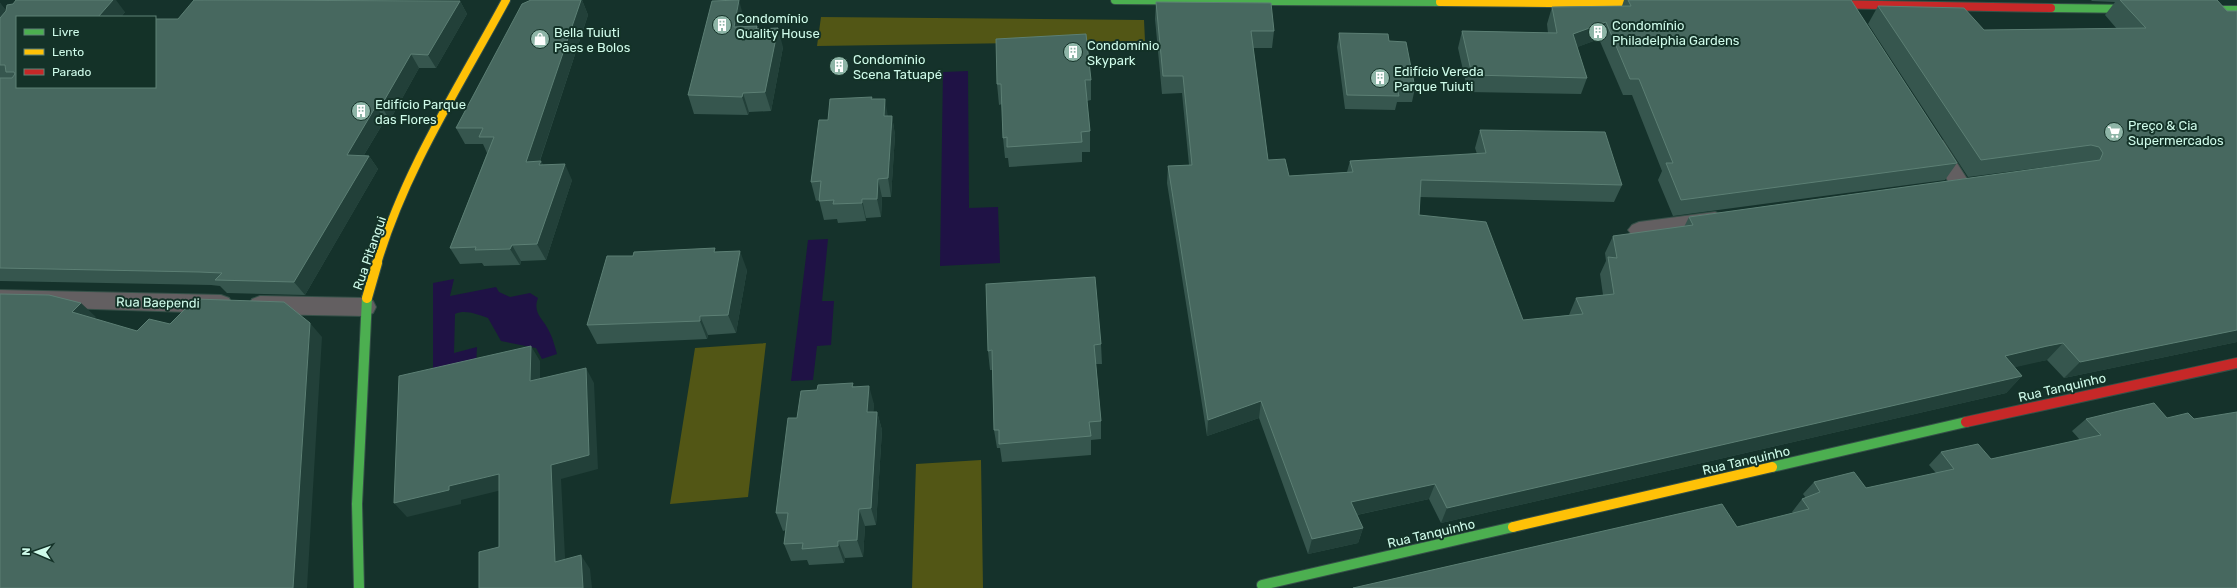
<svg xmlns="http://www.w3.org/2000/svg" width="2237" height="588" viewBox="0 0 2237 588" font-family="Rubik,sans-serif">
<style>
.green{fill:#525615}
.water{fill:#1f1245}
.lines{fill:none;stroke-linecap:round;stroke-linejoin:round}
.street-casing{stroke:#355048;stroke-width:2}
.fast-far1-casing{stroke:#355048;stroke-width:10}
.fast-casing{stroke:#355048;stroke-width:12}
.slow-far1-casing{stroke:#355048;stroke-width:10}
.slow-casing{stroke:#355048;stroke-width:12}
.jam-far1-casing{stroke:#355048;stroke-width:10}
.jam-casing{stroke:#355048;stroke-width:12}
.street{fill:#635f61;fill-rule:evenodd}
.fast-far1{stroke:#4caf50;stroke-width:8}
.fast{stroke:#4caf50;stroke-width:10}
.slow-far1{stroke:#ffc107;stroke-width:8}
.slow{stroke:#ffc107;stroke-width:10}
.jam-far1{stroke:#c62828;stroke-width:8}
.jam{stroke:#c62828;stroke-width:10}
.wall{fill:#36564e}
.shaded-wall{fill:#224039}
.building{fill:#47685f;stroke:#5c7f74}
.labels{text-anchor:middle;stroke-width:4;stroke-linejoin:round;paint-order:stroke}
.poi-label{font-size:13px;fill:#cffbea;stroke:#143228;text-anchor:start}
.street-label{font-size:13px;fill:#cffbea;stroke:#143228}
</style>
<rect width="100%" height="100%" fill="#15322b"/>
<path class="green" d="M821 17 1144 20 1145 41 817 46Z
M766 343 748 497 670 504 695 348Z
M981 460 983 588H912L916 464Z"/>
<path class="water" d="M968 71 969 208 998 207 1000 263 940 266 943 72Z
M828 239 822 301H834L831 345 817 346 813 380 791 381 808 240Z
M454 279 450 296 496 287 499 292 510 297 530 293 538 298C532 314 544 319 550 333 553 339 555 347 557 354L542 359 536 348 501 341 488 318C478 315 466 309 455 314L454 353 477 347 476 365 433 375V283Z"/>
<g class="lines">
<g class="street-casing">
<path id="street" d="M1936 139 1943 141 1969 182 1972 187 1969 192 1962 194 1955 192 1926 146 1929 141Z
M1715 212 1722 215 1725 220 1722 225 1639 238 1632 235 1628 230 1632 225 1639 222Z
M0 290 221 295 229 298 232 304 229 310 221 313 0 306Z
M260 296 365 298 373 301 376 307 373 313 365 316 260 314 252 311 249 305 252 299Z"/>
</g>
<g class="fast-far1-casing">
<path id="fast-far1" d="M1115 0 1440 2
M2051 8 2140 9
M2196 10H2237"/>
</g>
<g class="fast-casing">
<path id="fast" d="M1772 467 1966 422
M1262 585 1513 527
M359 588 357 504 367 298"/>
</g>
<g class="slow-far1-casing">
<path id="slow-far1" d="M1440 2 1652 4
M377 264C404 171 460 85 506 0"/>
</g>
<g class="slow-casing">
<path id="slow" d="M367 298 377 263
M1513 527 1772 467"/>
</g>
<g class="jam-far1-casing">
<path id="jam-far1" d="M1824 4 2051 8"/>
</g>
<g class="jam-casing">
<path id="jam" d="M1966 422 2237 363"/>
</g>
<use href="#street" class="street"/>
<use href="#fast-far1" class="fast-far1"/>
<use href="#fast" class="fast"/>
<use href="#slow-far1" class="slow-far1"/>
<use href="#slow" class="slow"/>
<use href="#jam-far1" class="jam-far1"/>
<use href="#jam" class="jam"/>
</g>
<path class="wall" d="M531 0H582L588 15 540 161H541L543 165 572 180 546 260 521 261 520 265 484 266 482 263 460 264 450 248 487 153 483 144H465L456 128Z
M1624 0H1851L1957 163 1945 180 1673 216 1658 180 1662 171 1632 95H1623L1599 39 1577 47 1587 78 1581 94 1468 92 1458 48 1462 31 1548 33 1547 24 1552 7 1622 6Z
M2091 0H2217L2237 342 2064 378 2047 360 2031 363 2014 367 2022 376 2006 393 1441 523 1429 499 1357 515 1363 528 1358 543 1308 554 1259 418 1207 436 1167 183 1168 166 1189 165 1182 93 1162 94 1155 19 1156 2 1274 31 1272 48H1253L1268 160 1289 176 1347 172 1350 161 1477 154 1475 148 1480 130 1622 185 1614 202 1420 197 1419 215 1523 320 1569 315 1576 298 1603 295 1600 274 1606 261 1605 253 1613 236 1684 227 1689 217 2077 163 1968 177 1868 24 1878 6 1984 30 2117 29 2105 15 2115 2 2092 1Z
M460 1 467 14 436 68H419L390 120H385L364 155 369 156 378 169 305 295 227 293 220 286 211 285 0 281V3L6 11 125 12 121 17H17V87L178 19Z
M744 19 743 26H757L758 29 783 47 771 111 749 112 748 115 694 114 688 95Z
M1339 33 1389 41 1415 88 1412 102H1397L1395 110 1345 109 1337 47Z
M1091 80V100L1087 101 1090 131V152H1082V162L1009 167 1008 158H1005L1003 138 1002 104 999 105 997 84Z
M872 99 888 116H892L895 135 891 197H882L881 217 866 218V221L838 223 837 219 824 220 819 200 816 201 811 182 828 120Z
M717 252 747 270 736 333 708 335 707 339 597 344 587 325Z
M1101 344 1102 364H1096L1101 421V439L1091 440V455L1002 462 1000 448H997L994 430 992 370H990L988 351Z
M854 386 874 404 873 412H877L882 430 876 525 865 526 863 557 845 558 844 563 809 565 807 560 791 561 784 544 786 530 783 531 776 513 797 418 817 390Z
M2167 418 2194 419 1737 527 1793 513 1792 512 1802 499 1806 498 1803 494 1814 482 1866 488 1936 473 1929 465 1941 452 1991 459 2080 440 2072 431 2086 419Z"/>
<path class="shaded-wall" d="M113 0H116L125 12 121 17H98Z
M581 0H582L588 15 534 178 526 162Z
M739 0 744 19 740 45 734 27Z
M460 1 467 14 436 68 428 55Z
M0 3 7 11 0 19Z
M1606 22 1599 39 1567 51 1573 34Z
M778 28 783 47 771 111 765 92Z
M411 54 419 68 390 120 381 106Z
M743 93 749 112 748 115 742 97Z
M885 99 888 117 884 116Z
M376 106 385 120 356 168 347 155Z
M892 116 895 135 891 197 888 178Z
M369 156 378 169 305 295 294 282Z
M541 161 549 177 539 165Z
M565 164 572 180 546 260 537 244Z
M878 179 882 197 881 217 877 199Z
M862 199 866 218V221L862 203Z
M512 245 521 261 520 265 510 249Z
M740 251 747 270 736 333 728 315Z
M81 303 96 317 86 325 72 312Z
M700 316 708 335 707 339 700 321Z
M310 323 322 337 307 588H293Z
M2237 330V342L2064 378 2080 362Z
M2063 343 2047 360 1990 373 2005 356Z
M531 346 540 361V396L530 381Z
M586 368 594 383 598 469 561 479 566 576 555 562 551 465Z
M2022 376 2006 393 1441 523 1447 508Z
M869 386 874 404 872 431 867 412Z
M1261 401 1259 418 1207 436 1208 420Z
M877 412 882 430 876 525 871 508Z
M499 474 510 488 461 500V504L407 517 394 503 449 486Z
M1435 484 1429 499 1347 517 1351 502Z
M859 509 865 526 863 557 857 540Z
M1363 528 1358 543 1308 554 1312 539Z
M838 541 845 558 844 563 838 546Z
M581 555 590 569 592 588H581Z"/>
<path class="building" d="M16 0H113L98 17H17V87H155V19H178L194 0 460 1 428 55 411 54 381 106H376L347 155 369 156 294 282 215 280 222 273 199 272 0 268V78H12L15 74 14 72H6L5 65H0V18L6 11 7 5 13 4Z
M531 0H581L526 162 541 161 539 165 565 164 537 244 512 245 510 249 475 250 476 247 450 248 494 137H479L483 128H456L522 4Z
M739 0 734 27 757 26 756 29 778 28 765 92 743 93 742 97 688 95 712 1Z
M1628 0H1851L1957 163 1681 200 1666 163H1673L1639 79H1630L1606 22 1573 34 1587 78 1472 75 1462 31 1557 33 1552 7 1631 6Z
M2120 0H2217L2227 11H2237V330L2080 362 2063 343 2047 346 2005 356 2022 376 1447 508 1435 484 1351 502 1363 528 1312 539 1261 401 1208 420 1168 166 1192 165 1183 76H1163L1156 2 1271 3 1274 31H1251L1268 160 1285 159 1289 176 1353 172 1350 161 1486 153 1480 130 1605 132 1622 185 1421 180 1419 215 1486 222 1523 320 1583 314 1576 298 1614 294 1608 257 1617 258 1613 236 1693 225 1689 217 2100 160 2103 153 2099 147 2091 145 1981 160 1878 6 1964 8 1984 30 2146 28Z
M1339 33 1388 34 1389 41 1406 42 1415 88H1397L1399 96 1347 95Z
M1086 34 1091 80H1085L1090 131 1081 132 1082 142 1007 147V137L1003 138 1001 84H997L996 39Z
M872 97 871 99H885L884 116H892L888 178 878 179 877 199H862V203L833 204 834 200 819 201 821 181 811 182 819 120H828L830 99Z
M715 248 714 252 740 251 728 315 700 316V321L587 325 607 256H633L634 252Z
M1095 277 1101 344 1094 345 1101 421 1089 422 1091 436 999 444V430H994L992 350 988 351 986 284Z
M0 294 49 295 81 303 72 312 137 331 149 319 170 324 195 299 284 302 310 323 293 588H0Z
M531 346 530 381 586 368 589 455 551 465 555 562 581 555 583 588H479V552L499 547V474L449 486V490L394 503 399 376Z
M853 383 852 387 869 386 867 412H877L871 508 859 509 857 540 838 541V546L802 549 803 543 784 544 788 513H776L788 418H797L801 391 817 390 818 385Z
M2154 403 2167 418 2188 413 2194 419 2237 412V588H1353L1722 504 1737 527 1809 509 1802 499 1820 492 1814 482 1854 472 1866 488 1954 469 1941 452 1978 444 1991 459 2101 435 2086 419 2123 410Z"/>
<defs>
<g id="building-disc" transform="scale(1)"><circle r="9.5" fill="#8eb5a7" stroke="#143228"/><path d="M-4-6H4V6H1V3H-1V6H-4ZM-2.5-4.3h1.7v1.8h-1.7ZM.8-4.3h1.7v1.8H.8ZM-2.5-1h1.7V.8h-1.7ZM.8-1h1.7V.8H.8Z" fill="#fff"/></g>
<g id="shop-disc" transform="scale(1)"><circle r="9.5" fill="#8eb5a7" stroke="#143228"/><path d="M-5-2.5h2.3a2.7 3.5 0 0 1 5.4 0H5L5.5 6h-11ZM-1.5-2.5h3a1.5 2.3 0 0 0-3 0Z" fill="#fff"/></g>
<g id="supermarket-disc" transform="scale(1)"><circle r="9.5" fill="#8eb5a7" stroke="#143228"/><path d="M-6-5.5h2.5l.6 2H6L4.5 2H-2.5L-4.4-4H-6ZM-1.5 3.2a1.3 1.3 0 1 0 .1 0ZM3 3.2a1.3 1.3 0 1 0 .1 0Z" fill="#fff"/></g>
</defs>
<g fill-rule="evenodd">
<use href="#building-disc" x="722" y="25"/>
<use href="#building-disc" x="1598" y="32"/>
<use href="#shop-disc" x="540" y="39"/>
<use href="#building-disc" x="1073" y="52"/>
<use href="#building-disc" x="839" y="66"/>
<use href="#building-disc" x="1380" y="78"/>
<use href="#building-disc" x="361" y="111"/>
<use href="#supermarket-disc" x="2114" y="132"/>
</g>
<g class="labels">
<g class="poi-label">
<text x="736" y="23">Condomínio<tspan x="736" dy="15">Quality House</tspan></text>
<text x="1612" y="30">Condomínio<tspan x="1612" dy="15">Philadelphia Gardens</tspan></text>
<text x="554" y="37">Bella Tuiuti<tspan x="554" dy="15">Pães e Bolos</tspan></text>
<text x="1087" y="50">Condomínio<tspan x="1087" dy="15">Skypark</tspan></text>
<text x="853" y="64">Condomínio<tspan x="853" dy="15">Scena Tatuapé</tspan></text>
<text x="1394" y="76">Edifício Vereda<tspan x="1394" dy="15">Parque Tuiuti</tspan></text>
<text x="375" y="109">Edifício Parque<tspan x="375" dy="15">das Flores</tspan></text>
<text x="2128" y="130">Preço &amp; Cia<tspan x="2128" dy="15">Supermercados</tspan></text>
</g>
<g class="street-label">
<text transform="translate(369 253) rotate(-71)" y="5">Rua Pitangui</text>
<text transform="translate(158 302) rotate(1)" y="5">Rua Baependi</text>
<text transform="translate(2062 387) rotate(-13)" y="5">Rua Tanquinho</text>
<text transform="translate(1746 460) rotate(-13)" y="5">Rua Tanquinho</text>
<text transform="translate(1431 533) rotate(-13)" y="5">Rua Tanquinho</text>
</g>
</g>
<rect x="16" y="16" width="140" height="72" fill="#143228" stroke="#5f8276"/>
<rect x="24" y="29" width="20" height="6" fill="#4caf50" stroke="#5f8276"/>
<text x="52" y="36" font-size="12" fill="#cffbea">Livre</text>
<rect x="24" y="49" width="20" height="6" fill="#ffc107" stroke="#5f8276"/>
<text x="52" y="56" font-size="12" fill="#cffbea">Lento</text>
<rect x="24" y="69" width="20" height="6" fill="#c62828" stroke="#5f8276"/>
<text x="52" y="76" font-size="12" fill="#cffbea">Parado</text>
<g transform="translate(36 552) rotate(272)" stroke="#143228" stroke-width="3" paint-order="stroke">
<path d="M0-3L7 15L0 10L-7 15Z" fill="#cffbea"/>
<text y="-6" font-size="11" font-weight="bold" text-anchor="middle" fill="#cffbea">N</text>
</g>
</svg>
